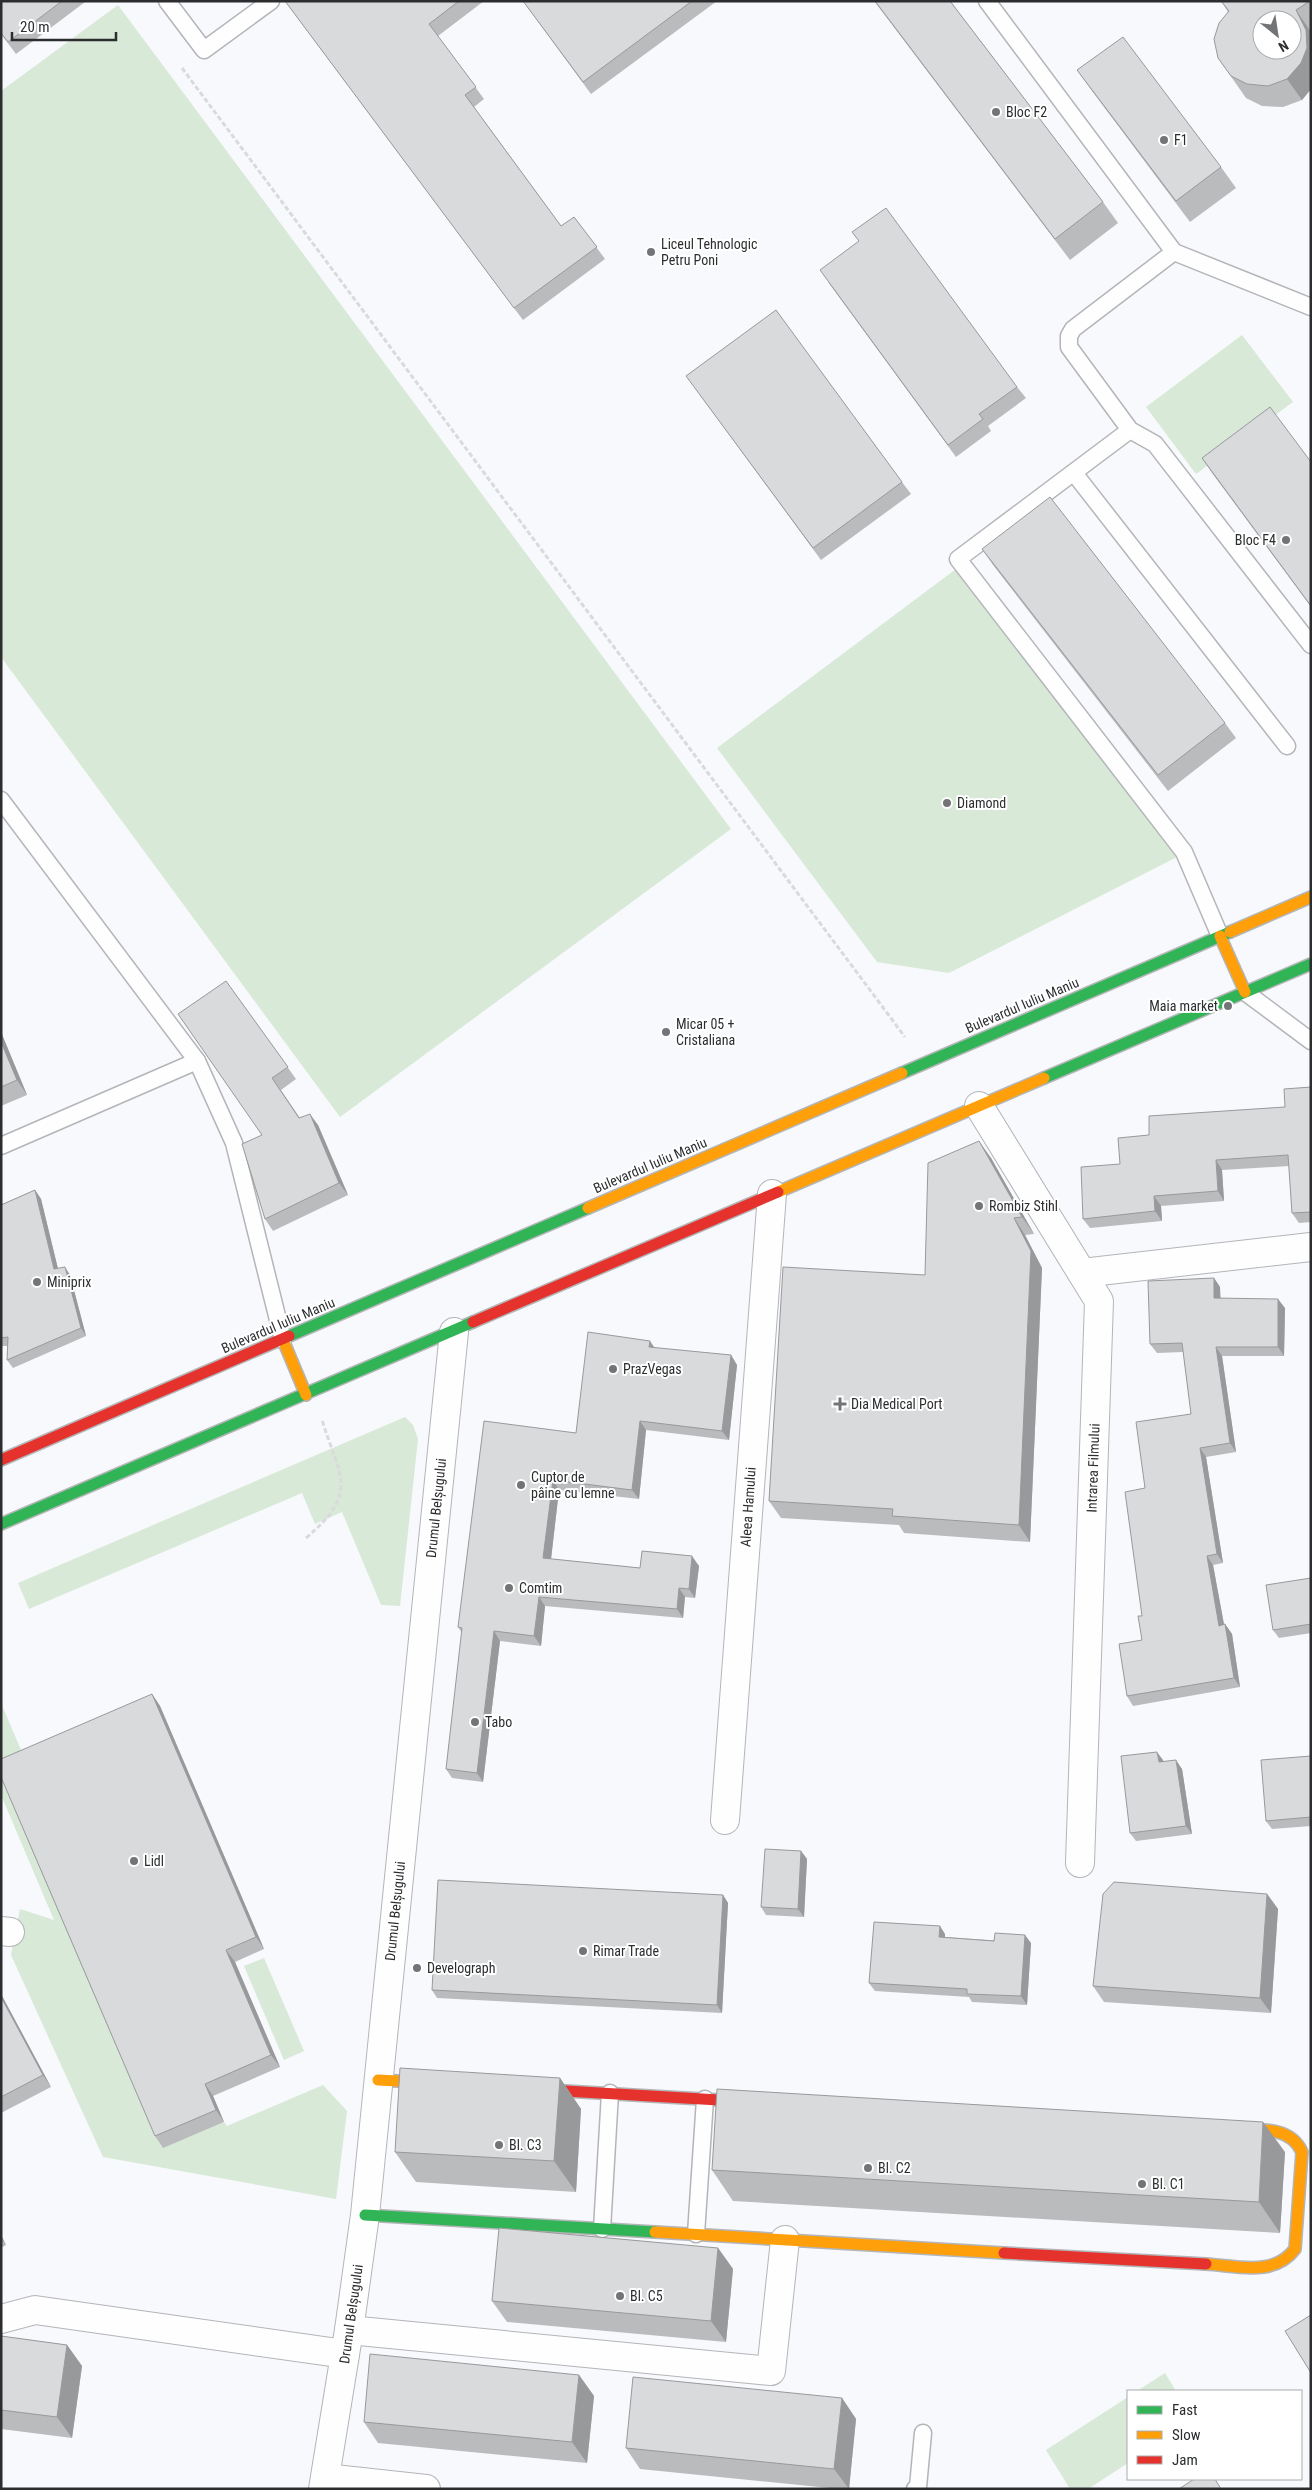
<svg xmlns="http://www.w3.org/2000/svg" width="1312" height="2490" font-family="'Roboto Condensed',sans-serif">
<rect width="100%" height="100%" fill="#f7f9fc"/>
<!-- green -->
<g fill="#d8e9d7">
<path d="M118,5l613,824 -391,288 -339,-460v-566z"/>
<path d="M1242,335l51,67 -97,72 -50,-67z"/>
<path d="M960,566l217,291 -228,116 -72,-11 -160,-214z"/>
<path d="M405,1417l8,8 5,14 -18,167 -19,-1 -39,-93 -27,12 -13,-31 -273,116 -11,-26z"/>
<path d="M1,1703l26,61 136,383 61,-25 3,4 96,-41 24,26 -11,88 -233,-42 -92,-202 9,-46 34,11 -53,-125z"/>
<path d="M264,1958l40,93 -20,9 -40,-94z"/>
<path d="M1165,2373l11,18h-39z"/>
<path d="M1128,2397v66l-40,26h-18l-24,-39z"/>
</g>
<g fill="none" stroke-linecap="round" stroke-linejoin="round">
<!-- lane casing -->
<g stroke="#b3b5b8" stroke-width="19">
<g id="lane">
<path d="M167,1l37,49 67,-49"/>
<path d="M987,1l187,251 137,55"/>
<path d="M1174,252l-101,77 -4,7v11l61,83 25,14 156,201"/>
<path d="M1130,430l-172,129 226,293 36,84"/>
<path d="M1074,473l213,273"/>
<path d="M1,800l196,261 37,82 49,197"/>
<path d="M1245,992l66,49"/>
<path d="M1,1146l196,-85"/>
<path d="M602,2229l8,-136"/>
<path d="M696,2234l9,-135"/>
<path d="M915,2489l3,-2 5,-54"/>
</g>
</g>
<!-- street casing -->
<g stroke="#b3b5b8" stroke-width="30">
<g id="street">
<path d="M979,1106l120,195 -19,562"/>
<path d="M1082,1273l229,-26"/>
<path d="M725,1820l47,-626"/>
<path d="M1,1931l9,1"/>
<path d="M1,2319l34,-9 310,44"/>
<path d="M349,2330l422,41 14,-131"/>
<path d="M325,2478l101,11"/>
<path d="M323,2489l26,-159 16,-115 89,-883"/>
</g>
</g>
<!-- fast casing -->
<g stroke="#b3b5b8" stroke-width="14">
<g id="fast">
<path d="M902,1073l328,-141"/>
<path d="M1044,1078l267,-114"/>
<path d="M289,1336l299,-128"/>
<path d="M1,1524l472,-202"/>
<path d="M365,2215l290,17"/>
</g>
</g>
<!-- slow casing -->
<g stroke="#b3b5b8" stroke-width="14">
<g id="slow">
<path d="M1230,932l81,-35"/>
<path d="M1220,936l25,56"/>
<path d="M778,1192l266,-114"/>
<path d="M588,1208l314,-135"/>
<path d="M283,1340l23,55"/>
<path d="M378,2080l58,3"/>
<path d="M655,2232l349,21"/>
<path d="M1206,2264c32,2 68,13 89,-15l7,-97c-12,-27 -44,-22 -69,-22"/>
</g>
</g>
<!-- jam casing -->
<g stroke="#b3b5b8" stroke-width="14">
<g id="jam">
<path d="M473,1322l305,-130"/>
<path d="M1,1460l288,-124"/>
<path d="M531,2089l222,13"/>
<path d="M1004,2253l202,11"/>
</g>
</g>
<!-- path -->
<g stroke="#d9dadb" stroke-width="3" stroke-dasharray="5 2.5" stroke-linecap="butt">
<path d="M182,68l723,969"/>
<path d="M306,1538c54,-46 34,-60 16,-118"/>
</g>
<!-- lane -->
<use href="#lane" stroke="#fefeff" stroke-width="16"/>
<!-- street -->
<use href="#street" stroke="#fefeff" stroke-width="28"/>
<!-- fast -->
<use href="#fast" stroke="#30b455" stroke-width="11"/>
<!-- slow -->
<use href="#slow" stroke="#ff9f0a" stroke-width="11"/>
<!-- jam -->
<use href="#jam" stroke="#e5322d" stroke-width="11"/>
</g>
<!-- wall -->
<g fill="#babbbd">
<path d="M1,1h83l1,1 -69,52 -15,-20z"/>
<path d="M285,1h199l-46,35 46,63 -10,8 87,119 13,-9 31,42 -82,61z"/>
<path d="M523,1h194l-126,93z"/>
<path d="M874,1h76l153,201 15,21 -48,37z"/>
<path d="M1221,1h90v88l-9,11 -19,7 -21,-1 -16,-8 -28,-40 10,-46z"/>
<path d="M1077,70l144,97 15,21 -46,34 -98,-131z"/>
<path d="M828,282l189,105 9,11 -38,28 3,5 -35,26z"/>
<path d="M695,388l207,94 9,12 -90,66z"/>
<path d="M1202,458l109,4v145l-99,-134z"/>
<path d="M982,549l243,174 11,15 -68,53 -175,-226z"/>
<path d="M226,981l70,98 -15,11 19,28 18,7 30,70 -75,36 -8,-12 -3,-84z"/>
<path d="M1,1032l26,63 -26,11z"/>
<path d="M1311,1087v135l-12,1 -7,-10 -3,-47 -67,4 2,31 -63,5 1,15 -72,7 -7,-9 37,-55 29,-29 136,-28z"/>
<path d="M991,1158l43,76 -9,1 17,33 -12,274 -126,-9 -5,-8 -118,-7 -12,-17 156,-226z"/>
<path d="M35,1190l6,9 17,70 12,6 16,61 -73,32 -6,-8v-14h-6v-141z"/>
<path d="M1214,1278l6,9v11l65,10 -1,48h-62l14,96 -30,5 17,106 -10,2 11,60 1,-1 7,10 8,53 -107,19 -6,-10 15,-56 3,-152 46,-74 -8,-62 -26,1 -7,-9z"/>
<path d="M654,1348l77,7 6,10 -8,75 -83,-10 -7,69 -80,-9 -8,69 89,9 59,-2 -4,32 -10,-1 -2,21 -138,-12 -4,40 -41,-5 -17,141 -31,-4 -6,-9 16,-136 -4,-6 118,-194z"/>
<path d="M1311,1578v55l-32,5 -6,-8z"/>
<path d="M152,1694l8,12 104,243 -29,13 45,105 -67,29 11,26 -61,26 -8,-12z"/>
<path d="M1311,1756v70l-39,3 -6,-8z"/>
<path d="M1163,1760v2l19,7 10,65 -56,7 -6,-8z"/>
<path d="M801,1851l6,8 -3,58 -38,-2 -5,-8z"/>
<path d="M1267,1894l11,15 -7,104 -167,-11 -11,-16z"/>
<path d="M723,1895l5,8 -6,110 -285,-15 -5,-8z"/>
<path d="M945,1934v3l86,6 -4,62 -55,-3 -3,-5 -94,-6 -6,-8z"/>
<path d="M1,1994l50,93 -50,26z"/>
<path d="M560,2078l21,31 -5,83 -160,-10 -21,-30z"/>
<path d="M1285,2152l-5,81 -547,-32 -21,-31z"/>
<path d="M1,2235l5,10 -5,3z"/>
<path d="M718,2248l15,21 -7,73 -219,-20 -15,-21z"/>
<path d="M1,2336l66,9 15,21 -10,72 -71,-9z"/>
<path d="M579,2375l15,21 -7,67 -209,-20 -14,-21z"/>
<path d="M842,2398l14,21 -7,70h-9l-200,-20 -14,-21z"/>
</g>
<!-- shaded-wall -->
<g fill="#97999a">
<path d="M1296,10l15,22v57l-9,11 -15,-21z"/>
<path d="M1,1032l26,63 -10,-15 -16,-38z"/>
<path d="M310,1114l8,11 30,70 -9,-12z"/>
<path d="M979,1141l12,17 43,76 -12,-17z"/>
<path d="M1216,1160l6,10 2,31 -6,-10z"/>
<path d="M35,1190l6,9 19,78 -6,-8z"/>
<path d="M1154,1196l7,10 1,15 -7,-10z"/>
<path d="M1014,1218l11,17 17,33 -12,274 -11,-17z"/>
<path d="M65,1267l5,8 16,61 -5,-8z"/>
<path d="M1214,1278l6,9 1,20 -7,-9z"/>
<path d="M1278,1299l7,9 -1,48 -6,-9z"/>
<path d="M650,1341l6,9 -7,-3z"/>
<path d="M1216,1347l6,9 14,96 -6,-9z"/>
<path d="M731,1355l6,10 -8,75 -7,-9z"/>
<path d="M640,1421l6,9 -7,69 -7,-9z"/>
<path d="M1200,1448l6,9 17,106 -6,-9z"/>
<path d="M553,1480l6,10 -9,78 -7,-10z"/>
<path d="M692,1556l7,10 -4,32 -6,-9z"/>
<path d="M1207,1556l6,9 13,70 -7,-9z"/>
<path d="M679,1588l6,9 -2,21 -6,-9z"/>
<path d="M539,1597l6,9 -4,40 -7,-10z"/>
<path d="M1225,1624l7,10 8,53 -6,-9z"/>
<path d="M494,1631l6,10 -17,141 -6,-9z"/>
<path d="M152,1694l8,12 104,243 -8,-12z"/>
<path d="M1157,1752l6,8 2,10 -6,-8z"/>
<path d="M1176,1760l6,9 10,65 -6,-8z"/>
<path d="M801,1851l6,8 -3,58 -6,-8z"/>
<path d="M1267,1894l11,15 -7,104 -11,-15z"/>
<path d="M723,1895l5,8 -6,110 -5,-8z"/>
<path d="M940,1926l5,8v11l-6,-8z"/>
<path d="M1025,1935l6,8 -4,62 -6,-9z"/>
<path d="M226,1950l9,12 45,105 -9,-12z"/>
<path d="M1,1994l50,93 -8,-12 -42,-78z"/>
<path d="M560,2078l21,31 -5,83 -22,-31z"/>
<path d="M205,2084l8,12 11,26 -8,-12z"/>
<path d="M1263,2122l22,30 -5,81 -21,-31z"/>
<path d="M1,2235l5,10 -5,-7z"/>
<path d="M718,2248l15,21 -7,73 -15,-21z"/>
<path d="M67,2345l15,21 -10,72 -15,-21z"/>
<path d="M579,2375l15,21 -7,67 -15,-21z"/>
<path d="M842,2398l14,21 -7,70 -15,-20z"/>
</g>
<!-- building -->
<g fill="#d8dadc" stroke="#97999a" fill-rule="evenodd">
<path d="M1,1h61l-54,41 -7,-9z"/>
<path d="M285,1h174l-30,23 47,63 -11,8 96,131 13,-9 23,30 -83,61z"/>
<path d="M523,1h169l-109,81z"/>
<path d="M875,1h75l153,201 -48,37z"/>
<path d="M1221,1h89l-14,9 10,20 1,18 -6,15 -14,16 -19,7 -21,-2 -16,-8 -13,-18 -4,-19 5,-16 10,-12zM1262,20h30v30h-30z"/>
<path d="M1123,37l98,130 -45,34 -99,-131z"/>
<path d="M886,208l131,179 -38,27 4,5 -35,26 -128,-175 39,-29 -7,-9z"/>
<path d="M776,310l126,172 -89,66 -127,-172z"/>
<path d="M1270,407l41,55v144l-109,-148z"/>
<path d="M1050,497l175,226 -67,52 -176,-226z"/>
<path d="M226,981l62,86 -16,11 27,40 11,-4 29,69 -74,36 -23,-75 20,-9 -84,-121z"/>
<path d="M1,1042l16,38 -16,7z"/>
<path d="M1311,1087v125l-19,1 -4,-58 -72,5 2,31 -64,5 1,15 -72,8 -2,-52 39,-3 -2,-26 31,-3v-19l136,-9 -1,-18z"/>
<path d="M979,1141l43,76 -8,1 17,33 -12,274 -127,-9 1,-7 -124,-8 14,-234 142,8 3,-112z"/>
<path d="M35,1190l19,79 11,-2 16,61 -74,32 1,-23 -7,1v-133z"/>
<path d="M1214,1278v20l64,1v48h-62l14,96 -30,5 17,106 -10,2 12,70 6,-2 9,54 -107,18 -8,-52 23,-4 -4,-24h4l-17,-124 20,-4 -9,-66 55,-8 -9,-71 -32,1 -2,-63z"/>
<path d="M588,1332l62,9 -1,6 82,8 -9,76 -82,-10 -8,69 -79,-10 -10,78 97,10 2,-17 50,5 -3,33 -10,-1 -2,21 -138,-12 -5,39 -40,-5 -17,142 -31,-4 16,-141 -4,-1 26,-206 92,12z"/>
<path d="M1311,1578v46l-38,6 -7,-45z"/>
<path d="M152,1694l104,243 -30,13 45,105 -66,29 11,26 -61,26 -154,-359v-18z"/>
<path d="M1157,1752l2,10 17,-2 10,66 -56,7 -9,-77z"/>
<path d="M1311,1756v61l-45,4 -5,-61z"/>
<path d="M765,1849l36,2 -3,58 -37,-2z"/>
<path d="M438,1880l285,15 -6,110 -285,-15z"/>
<path d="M1114,1882l153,12 -7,104 -167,-12 10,-92z"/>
<path d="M874,1922l66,4 -1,11 55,4 1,-8 30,2 -4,61 -54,-2v-5l-98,-6z"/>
<path d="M1,1997l42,78 -42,22z"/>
<path d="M400,2068l160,10 -6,83 -159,-9z"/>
<path d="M717,2089l546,33 -4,80 -547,-32z"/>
<path d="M499,2228l219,20 -7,73 -219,-20z"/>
<path d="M1311,2315v58l-26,-42z"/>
<path d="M1,2336l66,9 -10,72 -56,-7z"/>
<path d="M370,2354l209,21 -7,67 -208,-20z"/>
<path d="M633,2377l209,21 -8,71 -208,-21z"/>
<path d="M1194,2479h21l6,10h-42z"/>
</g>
<!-- markers -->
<g fill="#727477" stroke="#fff" stroke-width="2">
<circle cx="996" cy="112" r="5"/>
<circle cx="1164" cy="140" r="5"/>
<circle cx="651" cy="252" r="5"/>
<circle cx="1286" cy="540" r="5"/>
<circle cx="947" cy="803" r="5"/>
<circle cx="1228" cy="1006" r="5"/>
<circle cx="666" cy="1032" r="5"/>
<circle cx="979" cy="1206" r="5"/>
<circle cx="37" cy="1282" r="5"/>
<circle cx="613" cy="1369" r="5"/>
<path d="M837.5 1396.5h5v5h5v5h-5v5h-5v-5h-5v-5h5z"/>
<circle cx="521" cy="1485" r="5"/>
<circle cx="509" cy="1588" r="5"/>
<circle cx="475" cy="1722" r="5"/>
<circle cx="134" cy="1861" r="5"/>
<circle cx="583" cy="1951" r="5"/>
<circle cx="417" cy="1968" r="5"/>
<circle cx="499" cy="2145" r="5"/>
<circle cx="868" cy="2168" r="5"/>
<circle cx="1142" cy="2184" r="5"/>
<circle cx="620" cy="2296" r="5"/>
</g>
<g text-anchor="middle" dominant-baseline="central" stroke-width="4" stroke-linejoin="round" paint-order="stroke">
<!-- poi labels -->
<g font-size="14" fill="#2b2d2f" stroke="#fff" text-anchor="start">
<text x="1006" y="112">Bloc F2</text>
<text x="1174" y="140">F1</text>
<text x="661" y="244">Liceul Tehnologic<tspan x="661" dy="16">Petru Poni</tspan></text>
<text x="1276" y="540" text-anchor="end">Bloc F4</text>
<text x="957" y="803">Diamond</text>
<text x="1218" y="1006" text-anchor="end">Maia market</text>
<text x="676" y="1024">Micar 05 +<tspan x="676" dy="16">Cristaliana</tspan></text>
<text x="989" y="1206">Rombiz Stihl</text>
<text x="47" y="1282">Miniprix</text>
<text x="623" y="1369">PrazVegas</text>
<text x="851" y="1404">Dia Medical Port</text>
<text x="531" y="1477">Cuptor de<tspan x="531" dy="16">pâine cu lemne</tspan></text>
<text x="519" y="1588">Comtim</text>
<text x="485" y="1722">Tabo</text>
<text x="144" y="1861">Lidl</text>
<text x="593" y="1951">Rimar Trade</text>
<text x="427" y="1968">Develograph</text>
<text x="509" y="2145">Bl. C3</text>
<text x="878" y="2168">Bl. C2</text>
<text x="1152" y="2184">Bl. C1</text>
<text x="630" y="2296">Bl. C5</text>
</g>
<!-- street labels -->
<g font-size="14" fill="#2b2d2f" stroke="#fff">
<text transform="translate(1022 1005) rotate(-23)">Bulevardul Iuliu Maniu</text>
<text transform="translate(650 1165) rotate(-23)">Bulevardul Iuliu Maniu</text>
<text transform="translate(278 1325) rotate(-23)">Bulevardul Iuliu Maniu</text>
<text transform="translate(1093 1468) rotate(-88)">Intrarea Filmului</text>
<text transform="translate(748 1507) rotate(-86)">Aleea Hamului</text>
<text transform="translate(436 1508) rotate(-84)">Drumul Belșugului</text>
<text transform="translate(395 1911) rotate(-84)">Drumul Belșugului</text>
<text transform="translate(351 2314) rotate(-82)">Drumul Belșugului</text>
</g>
</g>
<!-- border -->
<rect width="1312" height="2490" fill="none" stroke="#2b2d2f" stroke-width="5"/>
<!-- legend -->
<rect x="1127" y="2390" width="175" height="90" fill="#ffffff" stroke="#aaabac"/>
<rect x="1137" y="2406" width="25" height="8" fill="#30b455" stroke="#aaabac"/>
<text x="1172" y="2415" font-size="15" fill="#2b2d2f">Fast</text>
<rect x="1137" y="2431" width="25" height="8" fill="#ff9f0a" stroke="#aaabac"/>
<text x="1172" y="2440" font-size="15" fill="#2b2d2f">Slow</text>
<rect x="1137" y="2456" width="25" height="8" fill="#e5322d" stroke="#aaabac"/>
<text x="1172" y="2465" font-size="15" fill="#2b2d2f">Jam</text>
<!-- north arrow -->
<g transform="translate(1277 35) rotate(150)"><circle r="24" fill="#ffffff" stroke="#aaabac"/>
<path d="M0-4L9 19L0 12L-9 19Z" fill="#727477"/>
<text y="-8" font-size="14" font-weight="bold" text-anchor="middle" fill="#2b2d2f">N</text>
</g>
<!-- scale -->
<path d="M12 32v8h104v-8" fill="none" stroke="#2b2d2f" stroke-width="2.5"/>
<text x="20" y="32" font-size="15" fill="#2b2d2f" stroke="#ffffff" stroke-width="4" paint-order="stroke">20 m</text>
</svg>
